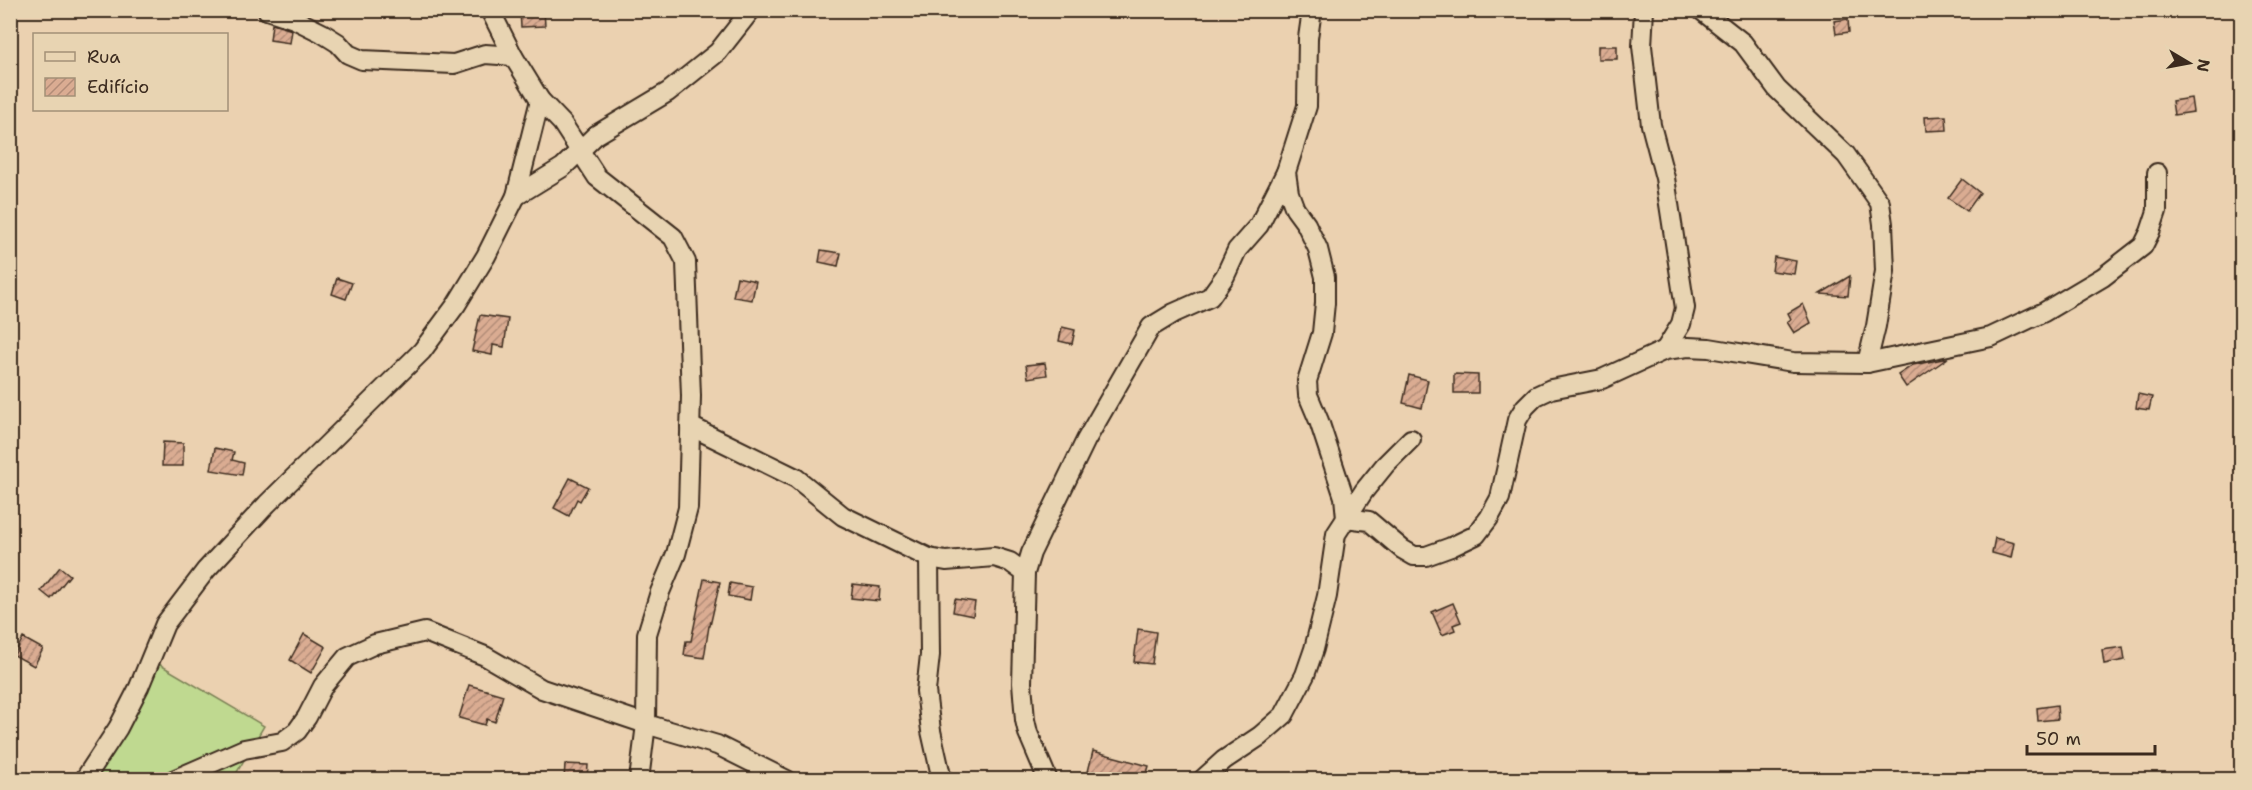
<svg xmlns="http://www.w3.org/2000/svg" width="2252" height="790" font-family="'Shantell Sans',sans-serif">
<defs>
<pattern id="building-hatch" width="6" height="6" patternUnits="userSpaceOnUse" patternTransform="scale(1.5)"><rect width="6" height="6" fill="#daac92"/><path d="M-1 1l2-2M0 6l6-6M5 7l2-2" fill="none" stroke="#b28c77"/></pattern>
</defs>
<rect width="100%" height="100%" fill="#ebd1b0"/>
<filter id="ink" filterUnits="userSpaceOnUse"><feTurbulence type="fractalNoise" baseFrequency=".0167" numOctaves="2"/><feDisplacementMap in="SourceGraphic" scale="12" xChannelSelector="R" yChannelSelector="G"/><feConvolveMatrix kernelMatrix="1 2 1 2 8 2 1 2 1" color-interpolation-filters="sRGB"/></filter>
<g filter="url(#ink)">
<!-- garden -->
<path fill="#bfd990" stroke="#7d8257" stroke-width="1.5" d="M152,660l112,66 -31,53 -150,1z"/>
<!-- building -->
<g fill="url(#building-hatch)" stroke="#3b2a1e" stroke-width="1.5">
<path d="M520,10h24l1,16 -24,1z"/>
<path d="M1848,19l1,13 -13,2 -2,-13z"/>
<path d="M272,24l20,6 -2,13 -20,-3z"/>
<rect x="1598" y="46" width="19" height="13"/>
<path d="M2191,98l2,14 -19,3 -2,-14z"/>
<path d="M1946,116l1,14 -21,1 -1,-14z"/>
<path d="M1962,179l18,14 -13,18 -19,-13z"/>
<path d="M821,250l20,3 -3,13 -19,-4z"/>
<path d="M1774,257l22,4 -2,13 -22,-3z"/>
<path d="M1850,276l-2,20 -28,-2z"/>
<path d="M737,277l19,4 -4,19 -19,-3z"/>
<path d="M337,278l15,5 -6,16 -14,-5z"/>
<path d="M1803,304l8,19 -17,10 -7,-11 4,-3 -3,-6z"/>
<path d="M480,315l28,4 -4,28 -11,-2 -1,10 -20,-4z"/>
<path d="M1062,327l13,3 -3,14 -13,-3z"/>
<path d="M1948,358l-42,29 -8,-12 15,-10z"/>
<path d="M1045,363l2,12 -19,3 -2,-13z"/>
<path d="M1454,374l24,1v18h-24z"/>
<path d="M1409,375l19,5 -6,28 -19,-5z"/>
<path d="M2138,394l14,3 -3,13 -13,-2z"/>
<path d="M163,442l20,1v23h-21z"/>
<path d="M215,448l19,4 -2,8 12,3 -2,12 -31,-5z"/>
<path d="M570,478l18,9 -8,14 -3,-2 -8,17 -15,-8z"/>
<path d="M1995,538l19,5 -3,15 -19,-5z"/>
<path d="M60,567l10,8 -19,24 -10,-8z"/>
<path d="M704,579l16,3 -10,44h-1l-5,32 -20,-3 2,-14h5z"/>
<path d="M730,583l22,4 -2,13 -22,-4z"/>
<path d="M853,584l27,3 -1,14 -28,-3z"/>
<path d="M955,599l20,3 -2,14 -20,-4z"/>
<path d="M1453,603l8,19 -8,3 2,5 -13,5 -10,-23z"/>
<path d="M1138,629l18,3 -4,32 -18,-2z"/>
<path d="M304,634l22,13 -15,26 -21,-13z"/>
<path d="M23,638l20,11 -9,17 -20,-11z"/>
<path d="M2123,647l2,13 -21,4 -2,-14z"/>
<path d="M469,685l34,10 -8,27 -8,-3 -2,6 -26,-7z"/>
<path d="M2057,705l1,14 -20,2 -1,-13z"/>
<path d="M1093,751l56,15 -4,14h-44l-14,-4z"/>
<path d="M565,764l23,1 -1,15h-23z"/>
</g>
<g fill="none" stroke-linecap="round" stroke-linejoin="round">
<!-- street casing -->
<g stroke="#3b2a1e" stroke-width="22">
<g id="street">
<path d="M267,10l27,9 28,14 16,10 10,11 14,6 92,4 31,-10 28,2"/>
<path d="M490,10l23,46 27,44 22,23 35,54 76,60 13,25 5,134 -3,112 -12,46 -16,38 -13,42 -1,90 -7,56"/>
<path d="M1312,10l-4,28 -1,68 -21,66 3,21 6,16 11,15 12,25 7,28v26l-3,30 -15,48 1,14 11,26 25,76 2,21 23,3 33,28 12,7h12l25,-9 25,-12 13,-17 11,-20 17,-78 8,-13 11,-11 15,-7 51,-10 63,-29 23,-3 21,1 84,14 74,1 124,-26 53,-25 59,-35 40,-31 7,-14 7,-21v-38"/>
<path d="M1644,10l-2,36 9,79 14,53 20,130 -4,16 -16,26"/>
<path d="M1701,10l42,33 34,46 69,66 34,48 3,21 2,47 -9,55 -9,37"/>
<path d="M516,196l47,-29 33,-32 72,-43 50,-40 33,-42"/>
<path d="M690,426l106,52 47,38 86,42 17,3 48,-4 16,5 15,11"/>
<path d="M929,558l1,97 -4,36 5,40 11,49"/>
<path d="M84,780l34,-52 21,-41 26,-63 41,-54 61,-66 155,-153 34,-46 30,-49 30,-60 24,-96"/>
<path d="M173,780l71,-31 38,-7 15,-11 10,-14 16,-31 24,-29 28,-13 50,-12 60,24 57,33 104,35 71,21 70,35"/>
<path d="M1048,780l-20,-47 -3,-13 -3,-37 3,-110 6,-20 55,-113 65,-113 23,-14 36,-16 15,-21 12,-26 22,-25 27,-53"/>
<path d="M1202,780l22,-20 36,-24 24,-21 21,-40 9,-26 13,-53 9,-62 28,-43 21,-26 26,-26"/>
</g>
</g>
<!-- street -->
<use href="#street" stroke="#e8d4b2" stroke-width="18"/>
</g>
</g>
<!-- margin -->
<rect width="2252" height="790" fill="none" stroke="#e8d4b2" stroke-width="36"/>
<rect x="18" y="18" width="2216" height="754" fill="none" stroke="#3b2a1e" stroke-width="2" filter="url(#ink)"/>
<!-- legend -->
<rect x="33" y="33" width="195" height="78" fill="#e8d4b2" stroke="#a39077" stroke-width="1.5"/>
<rect x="45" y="52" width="30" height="9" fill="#e8d4b2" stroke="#a39077" stroke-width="1.5"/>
<text x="87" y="63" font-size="18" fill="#3b2a1e">Rua</text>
<rect x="45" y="78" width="30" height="18" fill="url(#building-hatch)" stroke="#a39077" stroke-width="1.5"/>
<text x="87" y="93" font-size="18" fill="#3b2a1e">Edifício</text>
<!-- north arrow -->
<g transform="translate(2189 63) rotate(100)" stroke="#e8d4b2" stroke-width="4.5" paint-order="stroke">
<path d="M0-4.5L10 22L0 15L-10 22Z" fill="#3b2a1e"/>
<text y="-9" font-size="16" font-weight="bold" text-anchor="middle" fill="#3b2a1e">N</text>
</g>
<!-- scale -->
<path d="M2027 745v9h128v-9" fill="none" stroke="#3b2a1e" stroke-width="3"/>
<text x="2036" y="745" font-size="18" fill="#3b2a1e" stroke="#e8d4b2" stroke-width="4.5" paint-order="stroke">50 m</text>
</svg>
